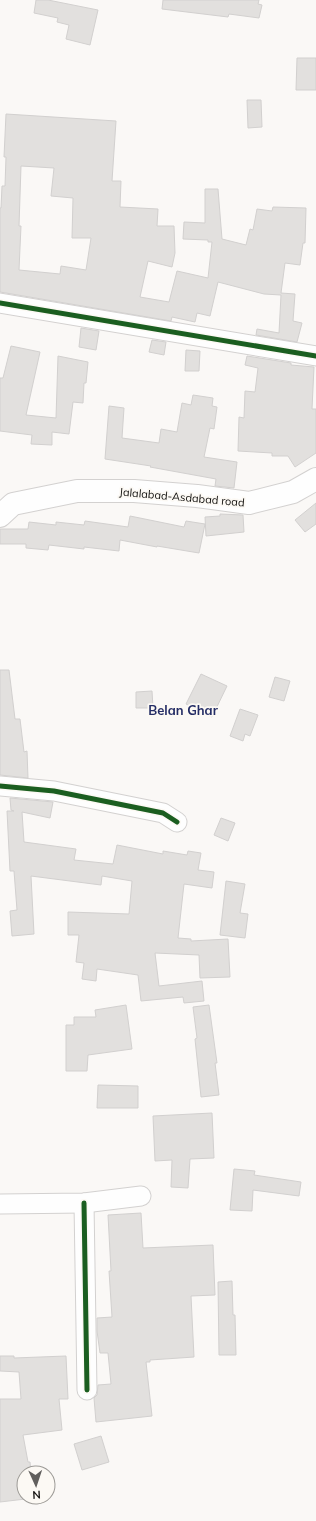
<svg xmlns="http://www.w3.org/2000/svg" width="316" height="1521" font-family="Mulish,sans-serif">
<rect width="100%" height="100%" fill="#faf8f6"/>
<!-- building -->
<g fill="#e2e0de" stroke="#d2d0cf" fill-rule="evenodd">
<path d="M36,0h12l50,10 -8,35 -24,-6 3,-14 -12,-3 1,-4 -24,-5z"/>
<path d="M163,0h96l-1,4 4,1 -3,13 -30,-4 -1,3 -66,-8z"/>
<path d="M297,58h19v32h-20z"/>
<path d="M247,100h14l1,27 -14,1z"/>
<path d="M6,114l110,7 -4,60h9l-1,26 38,2 -1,17h17l1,27 -3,14 -24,-6 -8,36 29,5 8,-31 31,7 4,-36h-4v-2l-25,-1 1,-17 21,1v-34h13l4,50 24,6 4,-16 3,1 4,-21 15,2 1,-4 33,1 -1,35h-2l-3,22 -15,-2 -4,30 14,1 -2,27 9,2 -5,19 -41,-7 1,-6 22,4 2,-38 -17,-1 -46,-12 -8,34 -13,-3 -2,9 -23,-5 -1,4 -171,-29v-84h1l1,-22h3l1,-29h-2zM21,166l33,2 -3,28 22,2 -1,40h19l-5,32 -25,-4 -1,8 -41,-4 2,-44h-2z"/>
<path d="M81,328l18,3 -3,19 -17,-3z"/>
<path d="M152,340l14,2 -2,13 -15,-3z"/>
<path d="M11,346l29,6 -14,63 30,3 2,-62 30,6 -2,21h-2l-1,20 -10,-1 -4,32 -17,-2v13l-21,-1 1,-9 -32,-4v-53h3z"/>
<path d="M186,350l14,1 -1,20h-14z"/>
<path d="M247,356l44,7v2l23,2 -2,42h4v44l-21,14 -7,-11h-16v-3l-34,-2 1,-34 5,1 1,-27 10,1 3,-24 -13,-3z"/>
<path d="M193,395l20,3 -1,8 5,1 -3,22 -4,-1 -6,29 33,5 -3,26 -19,-2 1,-7 -66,-12 1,-1 -46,-7 4,-53 15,2 -2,30 37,5 2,-14 16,3 5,-29 9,2z"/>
<path d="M316,503v21l-11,8 -10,-12z"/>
<path d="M220,514l23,1 1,17 -38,4 -1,-19 15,-1z"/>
<path d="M130,516l54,11 2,-6 19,3 -6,29 -42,-7v1l-37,-7 -1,11 -35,-4v2l-35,-4 -1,5 -22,-2v-4h-26v-15h28l1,-7 27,3v-3l28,3 1,-4 43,6z"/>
<path d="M0,670h9l6,49h5l4,33 3,-1 1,27 -28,-3z"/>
<path d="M201,674l26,12 -15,31 -26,-13z"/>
<path d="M275,677l15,4 -6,20 -15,-4z"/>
<path d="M152,691l1,17h-17v-16z"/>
<path d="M240,709l18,6 -8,21 -5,-2 -2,7 -13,-5z"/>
<path d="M10,798l43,4 -3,16 -28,-6 2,30 52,7 -2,11 39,4 4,-19 46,9v-3l24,4 1,-4 13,2 -3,17 16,2 -2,16 -28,-4 -6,54 13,1v2l37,-2 2,38 -30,1 -1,-23 -44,-2 4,33 43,-5 2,20 -20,2 -1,-6 -42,4 -3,-26 -41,-6 -1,12 -14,-2 2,-16 -8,-1 3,-27h-11v-23l61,2 3,-33 -30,-5 -1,9 -70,-9 3,58 -22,2 -2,-25 7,-1 -3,-39h-4l-3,-60h7l-3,-1z"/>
<path d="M221,818l14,5 -7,18 -14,-6z"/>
<path d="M226,881l19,3 -5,29 8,1 -3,24 -25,-3z"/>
<path d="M126,1005l6,44 -44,6 -1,16h-21v-46h8v-8h22l-1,-7z"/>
<path d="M209,1005l8,58h-2l4,32 -18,2 -6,-58 2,-1 -4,-31z"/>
<path d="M98,1085l40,1v22h-41z"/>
<path d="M212,1113l2,45 -24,1 -2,29 -17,-1 1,-27 -17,1 -2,-45z"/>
<path d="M234,1169l21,2 -1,4 47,7 -2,14 -46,-6 -1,21 -22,-1z"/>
<path d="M141,1213l2,35 70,-3 2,50 -24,1 3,61 -44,3v2h-4l6,54 -56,6 -2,-24 3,-3 1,-10 13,-1 -3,-31h-8l-3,-22v-13l15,-1 -3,-46h2l-3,-56z"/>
<path d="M232,1281l1,34h2l1,40h-17l-1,-73z"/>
<path d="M0,1356h14v2l52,-2 2,43h-9l3,31 -39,5 5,27h2l1,11h-7v24h10v1l-34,4v-103h21l-2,-27 -19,-1z"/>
<path d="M101,1436l8,26 -27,8 -8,-26z"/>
</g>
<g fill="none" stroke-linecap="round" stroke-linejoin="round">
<!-- street casing -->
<g stroke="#d3d1d0" stroke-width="21">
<g id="street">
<path d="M0,303l316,53"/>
<path d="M0,786l54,5 109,22 14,9"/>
<path d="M84,1203l3,187"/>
<path d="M0,1204l84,-1 57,-7"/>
</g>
</g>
<!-- primary casing -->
<g stroke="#d3d1d0" stroke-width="24">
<path id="primary" d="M0,516l13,-12 64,-13h57l63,5 52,7 44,-11 23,-13"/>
</g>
<!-- street -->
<use href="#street" stroke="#fefefe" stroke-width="19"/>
<!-- primary -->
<use href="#primary" stroke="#fefefe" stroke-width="22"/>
<!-- cycleway casing -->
<g stroke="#fcf9f4" stroke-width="8">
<g id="cycleway">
<path d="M0,303l316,53"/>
<path d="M0,786l54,5 109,22 14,9"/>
<path d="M84,1203l3,187"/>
</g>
</g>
<!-- cycleway -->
<use href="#cycleway" stroke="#1b5e20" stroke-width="5"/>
</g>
<g text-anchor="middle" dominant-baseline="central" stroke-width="3.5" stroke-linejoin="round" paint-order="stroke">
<!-- street labels -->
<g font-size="11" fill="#0e0d0b" stroke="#fcf9f4">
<text transform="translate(182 497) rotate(5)">Jalalabad-Asdabad road</text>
</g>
<!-- quarter labels -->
<g font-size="13" font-weight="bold" fill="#232c65" stroke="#fcf9f4">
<text x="183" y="710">Belan Ghar</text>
</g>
</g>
<!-- north arrow -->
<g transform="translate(36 1485) rotate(177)"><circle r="19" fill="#fcf9f4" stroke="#9d9b97"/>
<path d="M0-3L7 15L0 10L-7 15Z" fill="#615f5d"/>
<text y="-6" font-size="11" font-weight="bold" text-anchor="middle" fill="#0e0d0b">N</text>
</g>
</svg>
